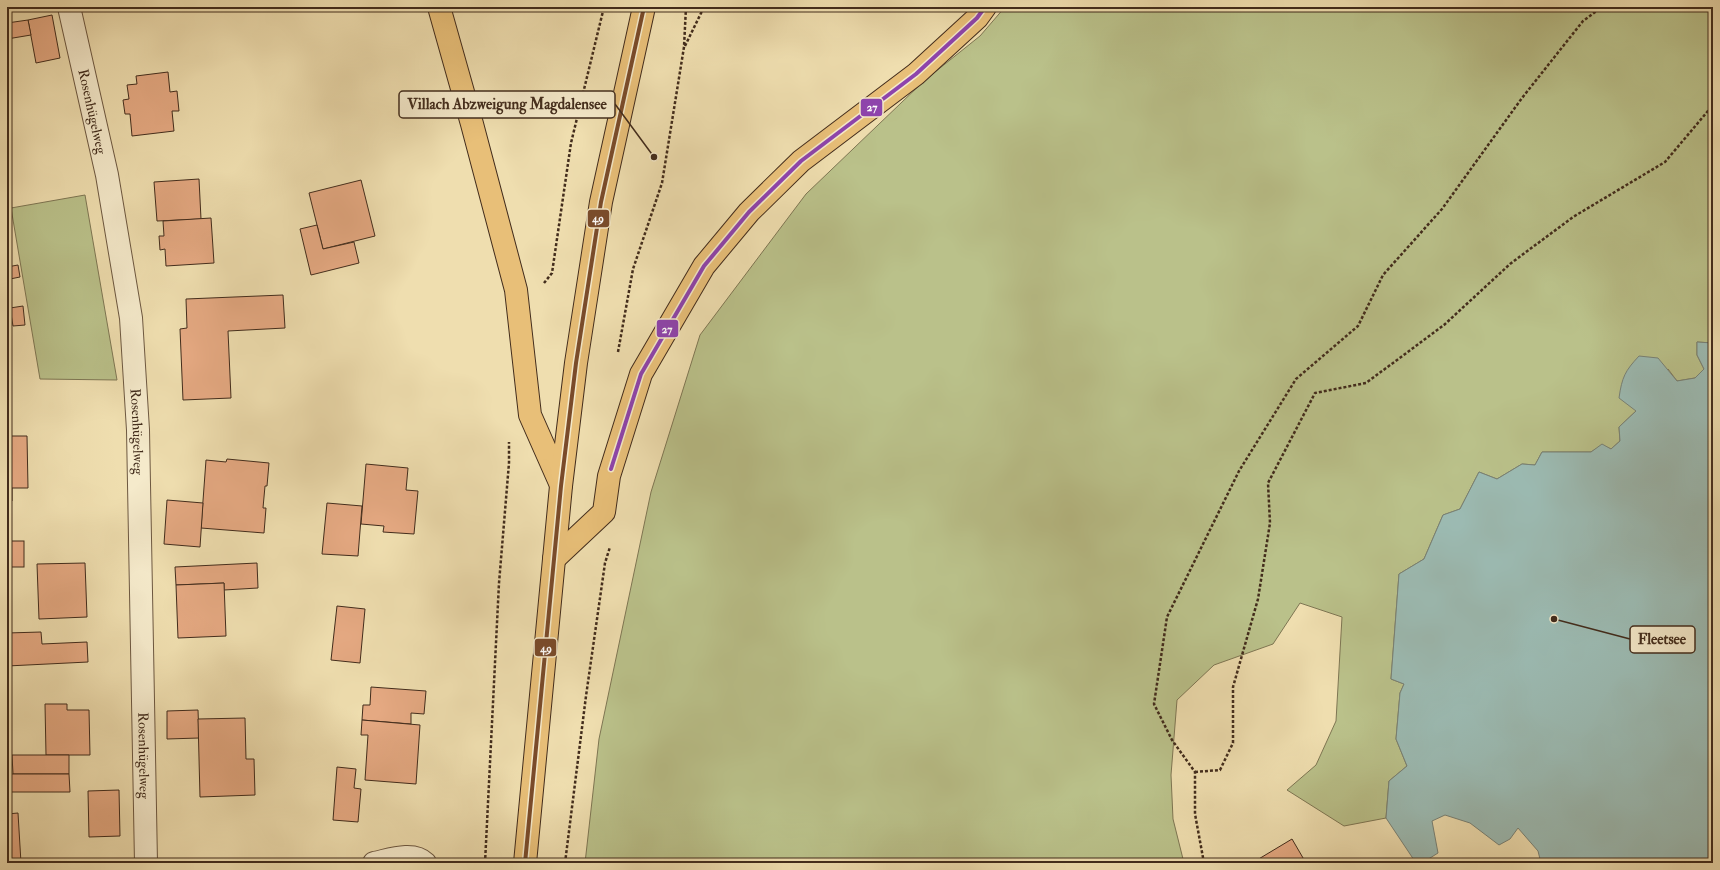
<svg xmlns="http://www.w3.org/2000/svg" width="1720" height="870" font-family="'IM FELL Double Pica',serif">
<rect width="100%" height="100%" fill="#efdeaf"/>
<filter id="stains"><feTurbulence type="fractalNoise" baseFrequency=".005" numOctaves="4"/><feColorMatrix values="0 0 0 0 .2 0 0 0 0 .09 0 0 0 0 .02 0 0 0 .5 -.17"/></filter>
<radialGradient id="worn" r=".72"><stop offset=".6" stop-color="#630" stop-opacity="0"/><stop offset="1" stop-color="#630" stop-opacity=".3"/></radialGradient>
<!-- green -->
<g fill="#bac18a" stroke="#7e7653">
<path d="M1005,7h708v336l-16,-1v13l7,14 -9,9 -18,3 -9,-12 -32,42 -17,16 1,14 -9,8 -9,-4 -11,7h-49l-7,13 -13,-1 -25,15 -18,-7 -19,37 -17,6 -19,44 -25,15 -8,105 13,5 -4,9 -4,46 11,27 -18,15 -3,37 -42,8 -57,-36 29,-25 20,-44 6,-104 -42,-14 -27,41 -59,21 -37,35 -6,75 2,44 11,44h-599l14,-124 52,-247 49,-157 106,-141 119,-114 55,-44z"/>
<path d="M85,195l32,185 -77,-1 -29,-171z"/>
</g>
<!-- water -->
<path fill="#9cbbb3" stroke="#788277" d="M1697,342l16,1v520h-172l-3,-12 -20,-23 -8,11 -11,6 -29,-22 -25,-8 -13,6 6,32 -16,10h-6l-30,-45 3,-37 18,-15 -11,-27 4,-46 4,-9 -13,-5 8,-105 25,-15 19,-44 17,-6 19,-37 18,7 25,-15 13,1 7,-13h49l11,-8 9,5 9,-8 -1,-14 17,-16 -17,-13c3,-21 6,-27 20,-42l19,2 19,23 18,-3 9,-9 -7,-14z"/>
<!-- building -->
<g fill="#e5a982" stroke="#422c1c">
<path d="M52,15l8,43 -24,5 -8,-43z"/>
<path d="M28,20l3,15 -24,4v-16z"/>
<path d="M168,72l2,20 7,-1 2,20h-7l2,20 -42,5 -2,-22h-5l-2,-14 6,-1 -2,-14 10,-1 -1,-8z"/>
<path d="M199,179l2,40 -44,2 -3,-39z"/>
<path d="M361,180l14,56 -52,13 -14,-56z"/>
<path d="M211,218l3,45 -48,3 -1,-17 -5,1 -1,-14h5l-1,-15z"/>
<path d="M317,225l6,24 31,-7 5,21 -48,12 -11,-46z"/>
<path d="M18,265l2,12 -10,2 -3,-12z"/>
<path d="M283,295l2,33 -57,3 3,67 -48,2 -3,-71 7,-1 -1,-29z"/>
<path d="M23,306l2,19 -12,1 -3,-18z"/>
<path d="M7,436h20l1,52h-16v13h-5z"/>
<path d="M227,459l42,4 -2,23h-2l-2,22h3l-2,25 -63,-5 5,-68 20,2z"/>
<path d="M366,464l42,4 -2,22 12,1 -4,43 -31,-2 1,-6 -23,-2z"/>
<path d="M167,500l36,3 -3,44 -36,-3z"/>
<path d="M327,503l35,3 -4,50 -36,-2z"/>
<rect x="7" y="541" width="17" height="26"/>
<path d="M85,563l2,54 -48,2 -2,-55z"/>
<path d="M257,563l1,25 -34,2v-7l-48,2 -1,-18z"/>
<path d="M224,583l2,53 -48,2 -2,-53z"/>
<path d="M337,606l28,3 -5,54 -29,-3z"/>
<path d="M41,632l1,12 45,-2 1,20 -81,4v-33z"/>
<path d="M371,687l55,4 -2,23 -13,-1v11l-49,-4 1,-15h7z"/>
<path d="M45,704h22v6h22l1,45h-44z"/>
<path d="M198,710l1,28 -32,1v-28z"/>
<path d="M245,718l1,41h8l1,36 -55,2 -2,-78z"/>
<path d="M362,720l58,5 -4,59 -51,-4 3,-45h-7z"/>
<path d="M12,755h57v19h-56z"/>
<path d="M337,767l19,2 -2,19 7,1 -3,33 -25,-2z"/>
<path d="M7,774h62l1,18h-63z"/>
<path d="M119,790l1,46 -31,1 -1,-46z"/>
<path d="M18,813l3,50h-14v-49z"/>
<path d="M1292,839l14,24h-54z"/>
</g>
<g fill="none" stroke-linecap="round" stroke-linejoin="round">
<!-- minor casing -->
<g stroke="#6d5841" stroke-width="24">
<g id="minor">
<path id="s1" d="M69,7l38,168 24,143 7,112 8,433"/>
<path d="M374,863c15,-3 39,-12 51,0"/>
</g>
</g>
<!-- major casing -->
<g stroke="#422c1c" stroke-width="24">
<g id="major">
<path d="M439,7l33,117 44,166 14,125 31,70"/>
<path d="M554,559l50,-47 5,-36 32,-102 63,-108 45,-54 52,-51 115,-87 61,-56 8,-11"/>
<path d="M525,863l36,-377 15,-123 25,-161 43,-195"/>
</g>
</g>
<!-- path -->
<g stroke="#422c1c" stroke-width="2.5" stroke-dasharray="3 2" stroke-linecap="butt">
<path d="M685,46l19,-39"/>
<path d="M544,283l8,-10 19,-130 33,-136"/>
<path d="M618,352l15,-83 29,-86 22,-136 2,-40"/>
<path d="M1195,772l25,-2 13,-27v-56l25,-88 12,-76 -2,-40 47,-90 51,-10 78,-58 66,-61 63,-47 92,-55 48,-57"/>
<path d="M485,863l14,-280 10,-120v-21"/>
<path d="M565,863l21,-167 19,-133 5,-16"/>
<path d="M1204,863l-9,-49v-42l-23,-32 -18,-36 13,-87 72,-146 57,-92 62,-53 25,-51 59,-66 80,-111 61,-77 19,-14"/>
</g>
<!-- minor -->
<use href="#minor" stroke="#f5eacb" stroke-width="22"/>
<!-- major -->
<use href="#major" stroke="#e8bf78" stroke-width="22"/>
<!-- bus-1 casing -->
<g stroke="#f5eacb" stroke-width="7">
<path id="bus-1" d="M611,469l30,-95 63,-108 45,-54 52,-51 115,-87 61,-56 8,-11"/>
</g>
<!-- bus-2 casing -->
<g stroke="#f5eacb" stroke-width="7">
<path id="bus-2" d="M525,863l36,-377 15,-123 25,-161 43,-195"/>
</g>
<!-- bus-1 -->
<use href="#bus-1" stroke="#8e44ad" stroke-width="4"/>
<!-- bus-2 -->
<use href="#bus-2" stroke="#7a4b2a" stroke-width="4"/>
</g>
<g text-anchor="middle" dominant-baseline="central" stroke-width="3.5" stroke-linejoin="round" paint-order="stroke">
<!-- street labels -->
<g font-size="14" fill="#422c1c" stroke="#f5eacb">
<text stroke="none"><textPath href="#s1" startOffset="107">Rosenhügelweg</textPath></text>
<text stroke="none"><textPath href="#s1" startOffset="431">Rosenhügelweg</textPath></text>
<text stroke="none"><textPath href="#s1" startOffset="755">Rosenhügelweg</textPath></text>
</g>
</g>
<!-- callouts -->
<path fill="none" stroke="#422c1c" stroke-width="1.5" d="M654 157L615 104M1554 619L1630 639"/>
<g fill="#422c1c" stroke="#f5eacb" stroke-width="1.5">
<circle cx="654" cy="157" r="4"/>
<circle cx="1554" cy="619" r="4"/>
</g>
<g fill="#f5eacb" stroke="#422c1c" stroke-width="1.5">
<rect x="399" y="91" width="216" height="27" rx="4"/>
<rect x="1630" y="626" width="65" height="27" rx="4"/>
</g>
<g font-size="15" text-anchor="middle" font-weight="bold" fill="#422c1c">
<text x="507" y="109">Villach Abzweigung Magdalensee</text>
<text x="1662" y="644">Fleetsee</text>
</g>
<g stroke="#f5eacb" stroke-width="1.5">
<rect x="860" y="98" width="23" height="19" rx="4" fill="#8e44ad"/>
<rect x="587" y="209" width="23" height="19" rx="4" fill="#7a4b2a"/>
<rect x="656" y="319" width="23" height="19" rx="4" fill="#8e44ad"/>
<rect x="534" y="638" width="23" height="19" rx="4" fill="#7a4b2a"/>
</g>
<g font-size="11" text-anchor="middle" font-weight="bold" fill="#fff">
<text x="872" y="111">27</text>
<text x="598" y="222">49</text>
<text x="667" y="333">27</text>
<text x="546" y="652">49</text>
</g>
<!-- margin -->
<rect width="1720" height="870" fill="none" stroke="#efdeaf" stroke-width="24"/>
<rect x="8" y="8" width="1704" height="854" fill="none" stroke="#422c1c" stroke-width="2"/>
<rect x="12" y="12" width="1696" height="846" fill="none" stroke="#422c1c"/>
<rect width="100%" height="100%" filter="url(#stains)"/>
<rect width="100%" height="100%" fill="url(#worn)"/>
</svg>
